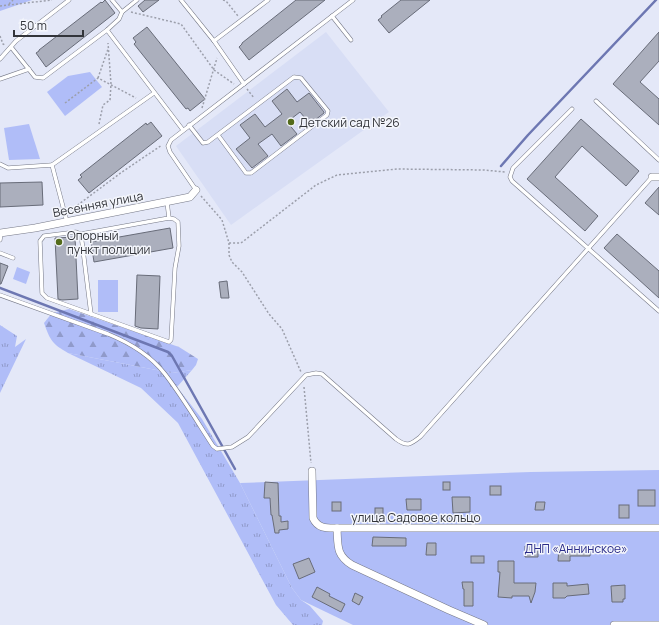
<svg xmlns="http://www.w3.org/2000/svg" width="659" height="625" font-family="Manrope,sans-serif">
<defs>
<pattern id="grass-tufts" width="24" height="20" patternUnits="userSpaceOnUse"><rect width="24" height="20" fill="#b0bdf8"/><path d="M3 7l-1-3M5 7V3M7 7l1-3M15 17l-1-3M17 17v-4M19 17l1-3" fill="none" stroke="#909aca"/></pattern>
<pattern id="forest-firs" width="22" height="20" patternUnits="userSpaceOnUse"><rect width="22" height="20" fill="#b0bdf8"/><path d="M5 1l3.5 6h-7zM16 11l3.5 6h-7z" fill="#909aca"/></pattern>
</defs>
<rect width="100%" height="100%" fill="#e4e8f8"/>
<!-- built -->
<path fill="#d8def5" d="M326,32l63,80 -158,113 -55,-79z"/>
<!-- grass -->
<g fill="url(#grass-tufts)">
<path d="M0,325l17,11 -2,11 11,-8 -26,54z"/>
<path d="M68,353l104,20 20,-3 -15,17 25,32 38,64 52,105 9,12 9,6 13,15 -1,4h-29l-17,-20 -98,-182 -37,-35z"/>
</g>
<!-- forest -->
<path fill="url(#forest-firs)" d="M69,309l110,38 19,12 -2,6 -4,5 -20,3 -104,-20c-16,-9 -18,-13 -24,-30l8,-10z"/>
<!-- green -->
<g fill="#b0bdf8">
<path d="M0,0h32l-32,11z"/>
<path d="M90,72l12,15 -37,29 -18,-24 21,-16z"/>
<path d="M29,124l11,35 -31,1 -5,-32z"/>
<path d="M17,267l13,5 -4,12 -13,-5z"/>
<rect x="98" y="280" width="20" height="32"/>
<path d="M659,470v155h-306l-52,-25 -9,-12 -52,-105 291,-11z"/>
</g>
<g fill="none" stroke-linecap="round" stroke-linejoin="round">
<!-- stream -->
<g stroke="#6d77b2" stroke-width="2.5">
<path d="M501,166l27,-31 128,-135"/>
<path d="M0,288l168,64 4,4 63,113"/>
</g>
</g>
<!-- building -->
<g fill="#abafbd" stroke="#686c79">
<path d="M105,0l10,13 -69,54 -10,-14 3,-2v-1l62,-48 1,1z"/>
<path d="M145,0h14l-16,12 -5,-6z"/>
<path d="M296,0h29l-76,60 -10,-13 3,-3v-1z"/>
<path d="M401,0h29l-41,33 -11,-13 4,-3 -1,-1z"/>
<path d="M147,27l58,72 -15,12 -2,-3 -2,1 -52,-65 2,-2 -3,-4z"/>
<path d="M659,32v29l-19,21 19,17v26l-46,-41z"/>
<path d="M287,89l10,13 12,-9 15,19v1l-14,11 -10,-12 -13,10 10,12 -16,12 -9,-12 -14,10 10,12 -16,12 -16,-19 14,-11 -10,-13 15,-11 10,13 17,-13 -10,-13z"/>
<path d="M581,119l58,52 -13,15 -44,-40 -27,31 43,39 -13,15 -58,-52z"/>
<path d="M151,122l11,14 -73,57 -11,-13 4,-3 -2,-2 66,-52 1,2z"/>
<path d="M42,182l1,23 -43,2v-24z"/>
<path d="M659,187v28l-14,-12z"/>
<path d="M170,228l3,20 -79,14 -3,-20z"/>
<path d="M617,234l42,37v27l-55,-50z"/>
<path d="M75,237l3,62 -16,1 -4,-1 -3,-61z"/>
<path d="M0,263l8,3 -7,18h-1z"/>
<path d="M137,275l23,1 -2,53 -17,-1 -6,-2z"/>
<path d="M227,281l2,17h-8l-2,-16z"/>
<path d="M265,482l13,1 1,33h2v6l7,-1v8l-9,1v3h-4l-3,-18h-1l-1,-17h-6z"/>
<rect x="443" y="482" width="7" height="8"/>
<rect x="490" y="486" width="11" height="9"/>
<rect x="638" y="490" width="17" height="16"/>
<path d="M452,497h18v15l-17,1z"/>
<path d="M406,499h15v11h-14z"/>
<rect x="332" y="502" width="9" height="9"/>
<path d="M536,502h9l-1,8h-9z"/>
<rect x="619" y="505" width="10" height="13"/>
<rect x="375" y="508" width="8" height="10"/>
<path d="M373,537l33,1v8h-34z"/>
<path d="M427,543h9v12h-10z"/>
<path d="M525,546h8v2h5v9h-13z"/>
<path d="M559,546h11v2l20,1v7h-20v5h-12z"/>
<rect x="471" y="556" width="13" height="7"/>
<path d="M309,558l6,14 -16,7 -6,-15z"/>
<path d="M498,561h16v22h22l-1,9 -4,11 -2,-7h-17v2l-14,-1 2,-25h-2z"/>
<path d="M462,582h11v24h-9v-17h-1z"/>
<path d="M553,583h14v3l21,-2 1,10 -22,2 -2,2h-12z"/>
<path d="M625,585v14h-2v3h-11l-1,-16z"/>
<path d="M317,587l13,7 -1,2 16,8 -4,8 -29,-15z"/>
<path d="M355,593l8,4 -4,8 -7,-4z"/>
</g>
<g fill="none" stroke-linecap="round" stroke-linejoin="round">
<!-- lane casing -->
<g stroke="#757886" stroke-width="4.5">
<g id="lane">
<path d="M112,0l10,12"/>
<path d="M181,0l33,41"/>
<path d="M332,16l19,24"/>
<path d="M107,30l12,-11 3,-7 15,-12"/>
<path d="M11,47l24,30 8,1 64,-48 76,100"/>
<path d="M0,59l16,-18 53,-41"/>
<path d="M0,79l29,-10"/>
<path d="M244,84l-30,-43 54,-41"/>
<path d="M596,101l63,59"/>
<path d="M572,109l-59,59 -3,9 2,4 147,130"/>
<path d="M189,125l14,18 5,-1 86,-65 7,1 27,33 -1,4 -76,58h-5l-28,-38"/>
<path d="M0,164l8,4 44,-3 15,57"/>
<path d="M52,165l102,-72"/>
<path d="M196,190l-26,-38 -2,-6 3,-6 182,-140"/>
<path d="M167,202l2,16 5,1 4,3 1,24 -4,22 -4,72 -2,2 -122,-44 -5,-5 -2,-52 4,-5 32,-4 5,2 88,-16"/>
<path d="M81,234l10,80"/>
<path d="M0,240l1,-7"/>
<path d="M0,253l13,5"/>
<path d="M0,295l108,39c22,9 43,22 57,40 17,22 33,49 48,72l4,3 15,-2 16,-10 58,-62 10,-2 6,1 74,65c11,8 14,6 24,-2l232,-260"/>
</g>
</g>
<!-- street casing -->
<g stroke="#757886" stroke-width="8">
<g id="street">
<path d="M652,177h7"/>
<path d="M0,233l35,-5 155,-31 6,-7"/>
<path d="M312,471l1,47c5,11 14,10 24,10h322"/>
<path d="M337,528c1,18 -1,27 15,37l97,45 35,15"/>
<path d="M614,625h45"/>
</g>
</g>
<!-- path -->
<g stroke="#9c9fab" stroke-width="1.5" stroke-dasharray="2 2" stroke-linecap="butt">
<path d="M223,0l3,1 12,15"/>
<path d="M9,4l4,-4"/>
<path d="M0,6l52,-6"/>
<path d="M131,12l50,12 33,46 20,14"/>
<path d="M0,36l3,8 2,1"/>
<path d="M98,78l10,-29"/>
<path d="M247,89l7,9"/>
<path d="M65,103l33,-25 38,20"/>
<path d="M202,108l15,-50"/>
<path d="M99,124l4,-19 7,-5 1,-16 -3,-41"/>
<path d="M201,196l21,24 7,23h12l75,-58 21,-10 60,-6 87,1 21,2"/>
<path d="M71,210l51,-38 40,-27"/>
<path d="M229,243v12l3,7 10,10 27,42 13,15 19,43"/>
<path d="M304,387l7,76"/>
</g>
<!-- lane -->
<use href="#lane" stroke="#fff" stroke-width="3.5"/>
<!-- street -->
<use href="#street" stroke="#fff" stroke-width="7"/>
</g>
<!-- markers -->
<g fill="#536b1b" stroke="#f4f6fc" stroke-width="1.5">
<circle cx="291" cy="122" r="4"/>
<circle cx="59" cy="242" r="4"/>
</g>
<g text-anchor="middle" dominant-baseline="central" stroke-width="3" stroke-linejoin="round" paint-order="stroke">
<!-- poi labels -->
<g font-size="12" fill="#32343a" stroke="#f4f6fc" text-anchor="start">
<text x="299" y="122">Детский сад №26</text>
<text x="67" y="235">Опорный<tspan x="67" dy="14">пункт полиции</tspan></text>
</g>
<!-- street labels -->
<g font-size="12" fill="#32343a" stroke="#f4f6fc">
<text transform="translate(98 204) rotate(-11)">Весенняя улица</text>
<text x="416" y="517">улица Садовое кольцо</text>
</g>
<!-- park labels -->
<g font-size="12" fill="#2a2c89" stroke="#f4f6fc">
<text x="576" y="548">ДНП «Аннинское»</text>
</g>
</g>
<!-- scale -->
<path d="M14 30v6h69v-6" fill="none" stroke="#32343a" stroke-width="2"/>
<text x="20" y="30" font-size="12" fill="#32343a" stroke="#f4f6fc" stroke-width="3" paint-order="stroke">50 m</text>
</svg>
